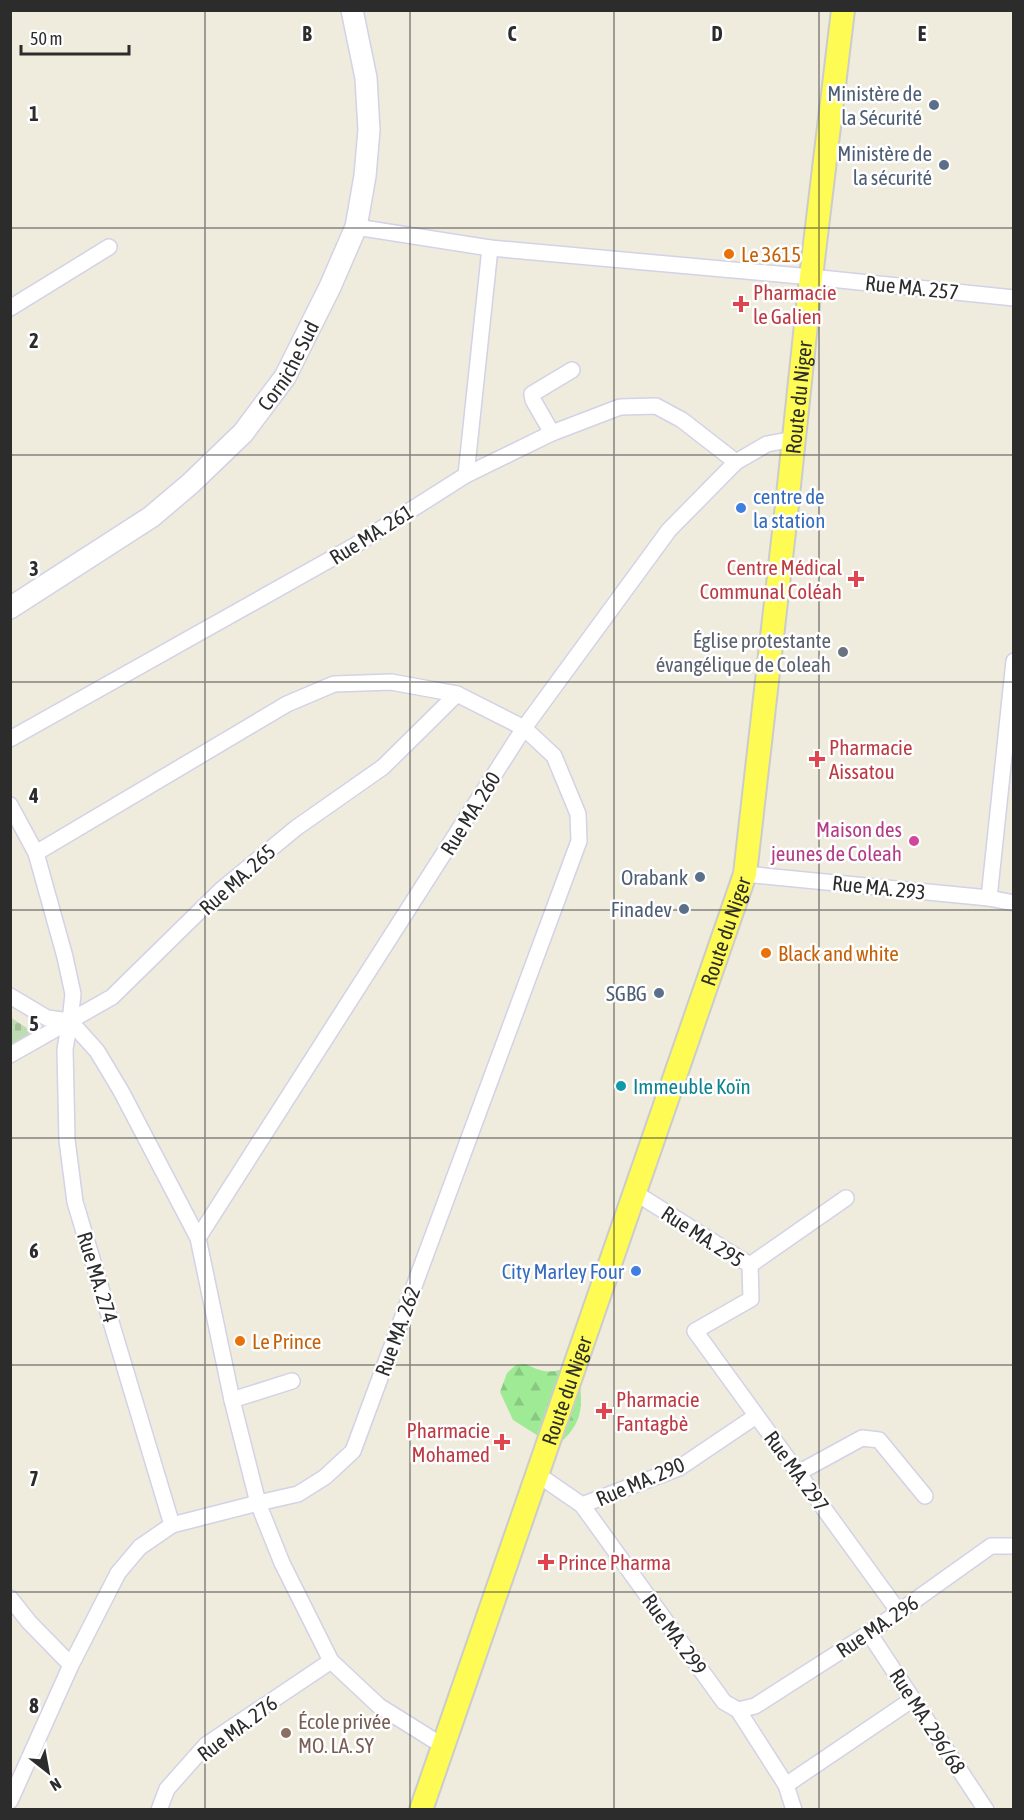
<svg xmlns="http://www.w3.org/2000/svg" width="1024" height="1820" font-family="'Asap Condensed',sans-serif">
<defs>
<pattern id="forest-firs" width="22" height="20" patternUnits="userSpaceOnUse" patternTransform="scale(1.5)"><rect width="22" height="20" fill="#9fea95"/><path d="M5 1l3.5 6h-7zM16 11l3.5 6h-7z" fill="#89c981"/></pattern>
<pattern id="cemetery-stones" width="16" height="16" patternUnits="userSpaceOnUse" patternTransform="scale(1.5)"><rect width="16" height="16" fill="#bedbb3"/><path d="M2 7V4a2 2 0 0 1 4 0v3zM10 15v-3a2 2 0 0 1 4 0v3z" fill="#a3bc9a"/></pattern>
</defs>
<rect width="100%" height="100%" fill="#efebdd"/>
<!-- forest -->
<path fill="url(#forest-firs)" d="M525,1364c16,7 22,10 38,5l17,13c3,33 0,43 -24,65l-43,-27 -13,-28 7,-19 9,-8z"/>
<!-- cemetery -->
<path fill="url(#cemetery-stones)" d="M10,1017l23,15 -22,12h-1z"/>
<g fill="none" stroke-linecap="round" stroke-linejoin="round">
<!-- street casing -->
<g stroke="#d3d2e6" stroke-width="18">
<g id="street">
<path d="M356,227l134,21 321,29 203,21"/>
<path d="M10,308l99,-61"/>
<path d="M552,433l-19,-33 -1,-6 40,-24"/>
<path d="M466,475l24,-227"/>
<path d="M10,739l344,-193 112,-71 86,-42 68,-26 36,-1 26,14 54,42"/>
<path d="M10,805l26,48 29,104 8,37 -3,27 27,30 24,40 77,147 34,162 26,103 24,60 49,98 48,45 64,40"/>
<path d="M745,874l244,24 25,5"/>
<path d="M989,898l25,-237"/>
<path d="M10,996l37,22 23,3 -5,28 2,91 8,62 97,323"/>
<path d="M10,1055l102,-58 109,-107 75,-62 87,-61 74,-73"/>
<path d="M634,1192l116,73 1,34 -56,32 204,281"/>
<path d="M198,1238l326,-510 145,-198 67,-68 31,-18 27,-5"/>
<path d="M750,1265l96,-67"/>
<path d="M232,1400l60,-19"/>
<path d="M798,1473l64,-35 17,2 46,56"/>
<path d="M537,1474l45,31 142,197 14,8 48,75 8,25"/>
<path d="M582,1505l97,-37 77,-52"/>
<path d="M10,1598l19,24 42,43"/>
<path d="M869,1633l117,177"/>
<path d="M738,1710l17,-4 114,-73 122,-87h23"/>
<path d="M786,1785l127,-86"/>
<path d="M10,1801l61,-136 47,-92 22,-26 32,-22 86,-22 40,-9 27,-17 28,-26 226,-610 -1,-27 -24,-58 -30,-28 -67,-34 -66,-12 -57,2 -47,20 -251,149"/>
<path d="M159,1810l8,-21 39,-44 125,-84"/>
</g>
</g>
<!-- secondary casing -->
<g stroke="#d3d2e6" stroke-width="24">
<g id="secondary">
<path id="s1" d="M10,608l141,-91 39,-33 53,-51 42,-56 45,-90 26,-60 9,-51 4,-46 -3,-52 -14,-68"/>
</g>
</g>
<!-- primary casing -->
<g stroke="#ccc" stroke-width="26">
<g id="primary">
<path id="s2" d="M421,1810l324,-936 41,-360 25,-237 32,-267"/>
</g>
</g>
<!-- street -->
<use href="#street" stroke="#fff" stroke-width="15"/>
<!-- secondary -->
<use href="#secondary" stroke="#fff" stroke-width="21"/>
<!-- primary -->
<use href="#primary" stroke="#fefb54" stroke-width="22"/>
</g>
<!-- grid -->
<path fill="none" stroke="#2c2c2c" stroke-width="1.5" stroke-opacity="0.55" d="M205,10v1800M410,10v1800M614,10v1800M819,10v1800M10,228h1004M10,455h1004M10,682h1004M10,910h1004M10,1138h1004M10,1365h1004M10,1592h1004"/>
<!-- markers -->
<g fill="#5c6f8a" stroke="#fff" stroke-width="2">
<circle cx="934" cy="105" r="6"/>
<circle cx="944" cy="165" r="6"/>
<circle cx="700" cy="877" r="6"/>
<circle cx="684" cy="909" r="6"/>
<circle cx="659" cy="993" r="6"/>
</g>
<g fill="#e8710a" stroke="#fff" stroke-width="2">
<circle cx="729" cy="254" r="6"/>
<circle cx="766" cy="953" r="6"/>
<circle cx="240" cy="1341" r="6"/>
</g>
<g fill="#e0444e" stroke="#fff" stroke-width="2">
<path d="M738 295h6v6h6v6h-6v6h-6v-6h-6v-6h6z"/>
<path d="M853 570h6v6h6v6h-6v6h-6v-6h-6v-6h6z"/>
<path d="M814 750h6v6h6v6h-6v6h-6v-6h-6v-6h6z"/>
<path d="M601 1402h6v6h6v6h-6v6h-6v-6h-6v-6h6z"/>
<path d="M499 1433h6v6h6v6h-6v6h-6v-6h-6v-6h6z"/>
<path d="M543 1553h6v6h6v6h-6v6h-6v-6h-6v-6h6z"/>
</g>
<g fill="#3f7fe0" stroke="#fff" stroke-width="2">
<circle cx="741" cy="508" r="6"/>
<circle cx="636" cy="1271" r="6"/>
</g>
<circle fill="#6b7280" stroke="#fff" stroke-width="2" cx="843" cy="652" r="6"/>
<circle fill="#d1479c" stroke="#fff" stroke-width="2" cx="914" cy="841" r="6"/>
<circle fill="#0f9aa8" stroke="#fff" stroke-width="2" cx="621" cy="1086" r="6"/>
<circle fill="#8d6e63" stroke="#fff" stroke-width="2" cx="286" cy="1733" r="6"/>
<g text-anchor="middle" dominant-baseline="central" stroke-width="5" stroke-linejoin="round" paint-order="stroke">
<!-- service labels -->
<g font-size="21" fill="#4e5e75" stroke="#fff" text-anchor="end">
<text x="922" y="93">Ministère de<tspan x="922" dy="24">la Sécurité</tspan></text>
<text x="932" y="153">Ministère de<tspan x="932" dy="24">la sécurité</tspan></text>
<text x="688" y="877">Orabank</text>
<text x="672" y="909">Finadev</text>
<text x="647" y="993">SGBG</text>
</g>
<!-- food labels -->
<g font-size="21" fill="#c56008" stroke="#fff" text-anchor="start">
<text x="741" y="254">Le 3615</text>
<text x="778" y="953">Black and white</text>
<text x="252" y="1341">Le Prince</text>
</g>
<!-- street labels -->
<g font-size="21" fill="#2c2c2c" stroke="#fff">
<text transform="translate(912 287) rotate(6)">Rue MA. 257</text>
<text stroke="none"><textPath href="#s1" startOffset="374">Corniche Sud</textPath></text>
<text stroke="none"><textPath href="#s2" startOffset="1470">Route du Niger</textPath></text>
<text transform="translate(371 534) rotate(-32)">Rue MA. 261</text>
<text transform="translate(470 813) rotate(-58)">Rue MA. 260</text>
<text transform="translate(237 879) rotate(-42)">Rue MA. 265</text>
<text transform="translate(879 887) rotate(6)">Rue MA. 293</text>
<text stroke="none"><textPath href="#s2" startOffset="930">Route du Niger</textPath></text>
<text transform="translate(703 1236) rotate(33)">Rue MA. 295</text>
<text transform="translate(98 1277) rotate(73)">Rue MA. 274</text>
<text transform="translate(397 1331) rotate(-70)">Rue MA. 262</text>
<text stroke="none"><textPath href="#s2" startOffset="444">Route du Niger</textPath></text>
<text transform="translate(797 1471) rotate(54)">Rue MA. 297</text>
<text transform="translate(640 1481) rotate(-23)">Rue MA. 290</text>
<text transform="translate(877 1626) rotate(-34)">Rue MA. 296</text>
<text transform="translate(675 1634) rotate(54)">Rue MA. 299</text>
<text transform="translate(928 1721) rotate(57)">Rue MA. 296/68</text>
<text transform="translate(237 1728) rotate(-37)">Rue MA. 276</text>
</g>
<!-- health labels -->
<g font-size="21" fill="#be3a42" stroke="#fff" text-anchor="start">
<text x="753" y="292">Pharmacie<tspan x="753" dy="24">le Galien</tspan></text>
<text x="842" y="567" text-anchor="end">Centre Médical<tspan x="842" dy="24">Communal Coléah</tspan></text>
<text x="829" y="747">Pharmacie<tspan x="829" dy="24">Aissatou</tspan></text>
<text x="616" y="1399">Pharmacie<tspan x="616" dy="24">Fantagbè</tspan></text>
<text x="490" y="1430" text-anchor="end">Pharmacie<tspan x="490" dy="24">Mohamed</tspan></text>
<text x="558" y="1562">Prince Pharma</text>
</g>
<!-- shop labels -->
<g font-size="21" fill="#366cbe" stroke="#fff" text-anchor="start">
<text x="753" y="496">centre de<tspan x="753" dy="24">la station</tspan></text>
<text x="624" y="1271" text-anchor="end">City Marley Four</text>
</g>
<!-- worship labels -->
<g font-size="21" fill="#5b616d" stroke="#fff" text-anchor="end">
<text x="831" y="640">Église protestante<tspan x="831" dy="24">évangélique de Coleah</tspan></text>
</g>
<!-- hotel labels -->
<g font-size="21" fill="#b23c85" stroke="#fff" text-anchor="end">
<text x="902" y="829">Maison des<tspan x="902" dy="24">jeunes de Coleah</tspan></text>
</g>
<!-- culture labels -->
<g font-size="21" fill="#0d838f" stroke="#fff" text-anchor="start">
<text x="633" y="1086">Immeuble Koïn</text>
</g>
<!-- education labels -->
<g font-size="21" fill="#785e54" stroke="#fff" text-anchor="start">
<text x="298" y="1721">École privée<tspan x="298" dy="24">MO. LA. SY</tspan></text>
</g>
</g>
<g font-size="20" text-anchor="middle" font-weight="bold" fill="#2c2c2c" stroke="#fff" stroke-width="5" stroke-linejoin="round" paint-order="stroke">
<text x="307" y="41">B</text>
<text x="512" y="41">C</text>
<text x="717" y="41">D</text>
<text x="922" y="41">E</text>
<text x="34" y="121">1</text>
<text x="34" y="348">2</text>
<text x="34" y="576">3</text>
<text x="34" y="803">4</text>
<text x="34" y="1031">5</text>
<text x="34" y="1258">6</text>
<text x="34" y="1486">7</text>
<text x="34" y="1713">8</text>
</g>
<!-- border -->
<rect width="1024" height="1820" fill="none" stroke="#2c2c2c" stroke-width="24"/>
<!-- north arrow -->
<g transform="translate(48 1772) rotate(149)" stroke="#ffffff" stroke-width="4.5" paint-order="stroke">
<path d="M0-4.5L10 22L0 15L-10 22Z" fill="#2c2c2c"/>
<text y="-9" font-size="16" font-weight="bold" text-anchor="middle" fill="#2c2c2c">N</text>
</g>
<!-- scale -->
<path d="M21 45v9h108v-9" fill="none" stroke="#2c2c2c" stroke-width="3"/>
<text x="30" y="45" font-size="18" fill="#2c2c2c" stroke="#ffffff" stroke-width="4.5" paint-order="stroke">50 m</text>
</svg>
